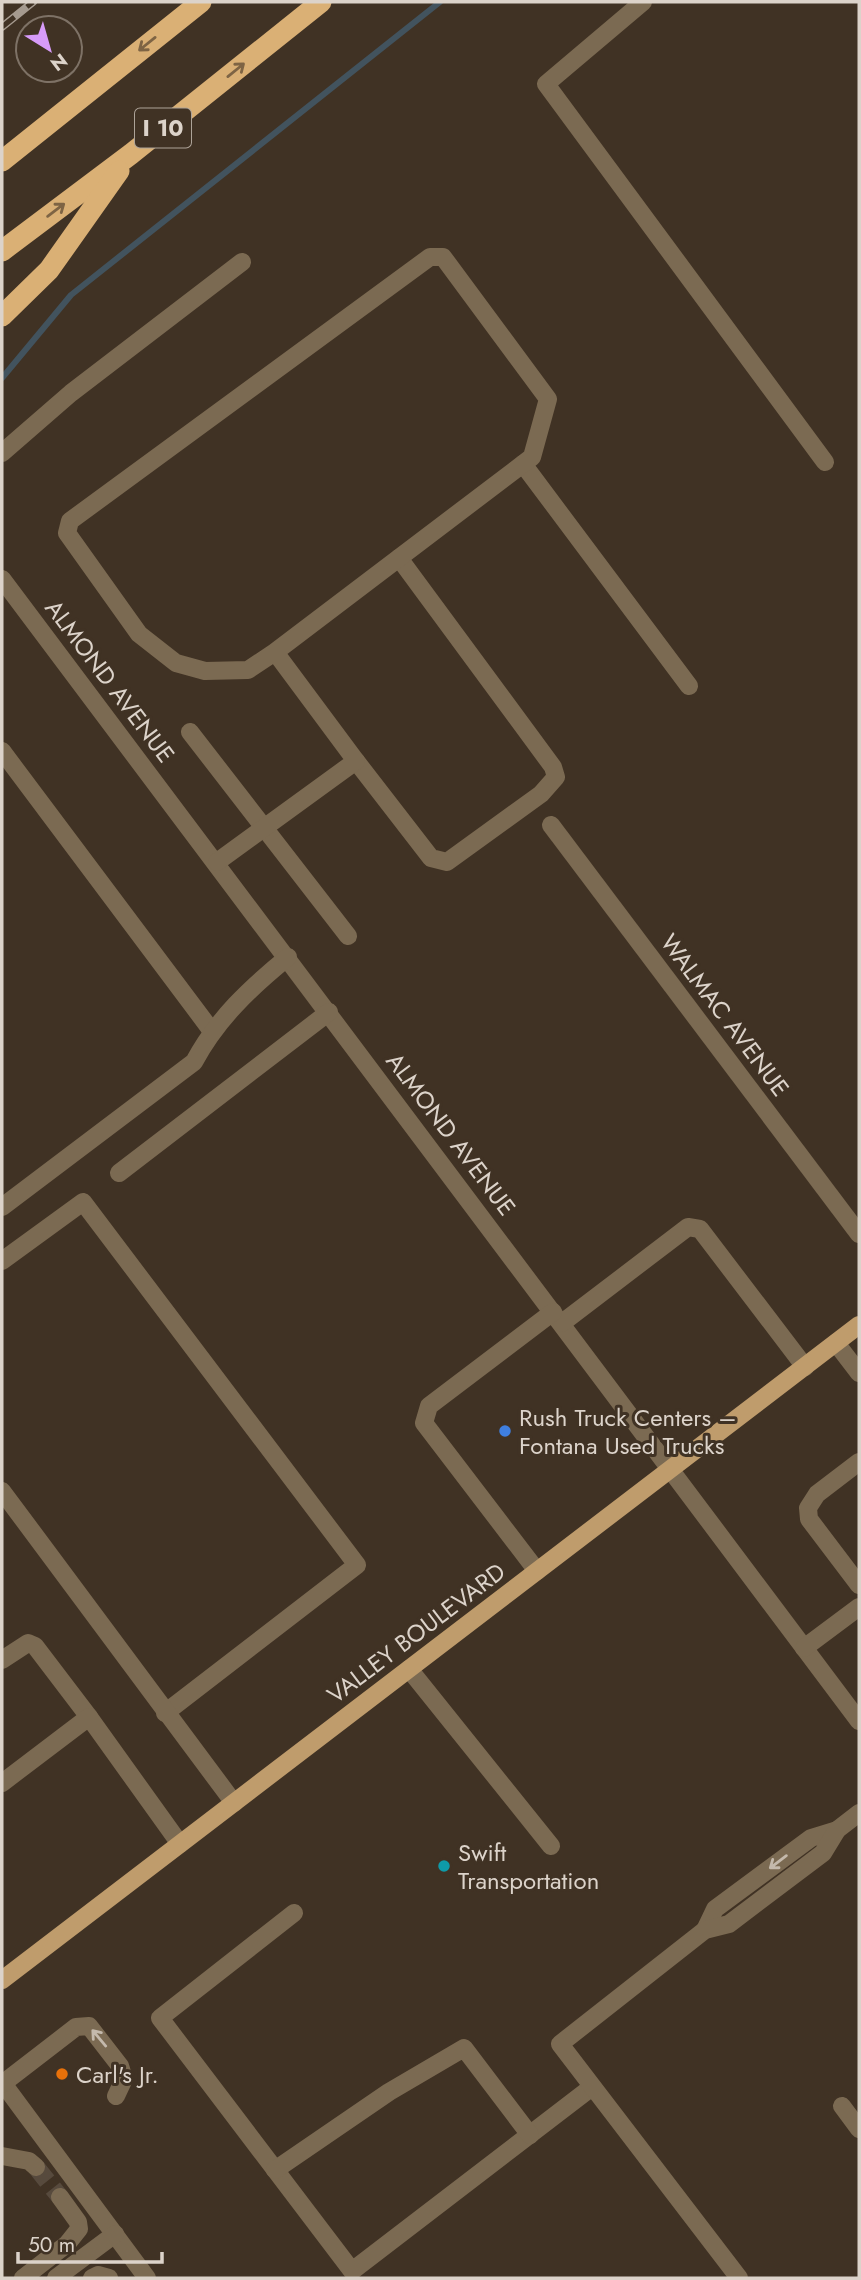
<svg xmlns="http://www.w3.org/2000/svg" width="861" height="2280" font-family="Jost,sans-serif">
<rect width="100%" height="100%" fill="#403224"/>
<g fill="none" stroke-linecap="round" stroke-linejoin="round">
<!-- stream -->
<path stroke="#42535e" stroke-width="6" d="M2,378l69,-83 369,-293"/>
<!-- minor-tunnel -->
<path stroke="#574a3d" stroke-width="18" stroke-dasharray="18 9" stroke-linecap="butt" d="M36,2167l24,30"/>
<!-- minor -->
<g stroke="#7b6a52" stroke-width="18">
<path d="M643,2l-97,82 279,378"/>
<path d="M2,453l69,-60 171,-131"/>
<path d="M523,464l166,222"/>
<path d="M2,579l857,1142"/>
<path d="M190,732l158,204"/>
<path d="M2,751l209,279"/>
<path d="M356,761l75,97 16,4 94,-68 15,-17 -3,-10 -154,-209"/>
<path d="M551,825l308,409"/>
<path d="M217,862l139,-101 -81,-109 257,-195 16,-58 -105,-142h-13l-360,264 -3,12 72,101 37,29 29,8 43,-1 27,-18"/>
<path d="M119,1173l210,-161"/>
<path d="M2,1207l192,-145c23,-43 56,-74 94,-105"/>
<path d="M2,1261l81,-59 274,363 -192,148"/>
<path d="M562,1323l126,-96 12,2 105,138"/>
<path d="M836,1343l23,30"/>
<path d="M859,1462l-42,32 -9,14 1,11 50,66"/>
<path d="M2,1491l232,312"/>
<path d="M537,1571l-113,-148 5,-17 124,-94"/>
<path d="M804,1648l55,-41"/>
<path d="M2,1660l26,-17 7,3 54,71"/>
<path d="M409,1669l142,177"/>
<path d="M2,1783l87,-66 91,127"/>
<path d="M294,1913l-134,105 192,253 240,-184"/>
<path d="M705,1930l10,-21 96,-71 26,-8"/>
<path d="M2,2082l145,196"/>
<path d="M2,2084l74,-57 13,-1 31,40 4,13 -8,17"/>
<path d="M842,2106l17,23"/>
<path d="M2,2156l27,5 7,6"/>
<path d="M275,2170l114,-78 75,-44 66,87"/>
<path d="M23,2278l44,-34 12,-15 -1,-7 -18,-25"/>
<path d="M56,2278l59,-44"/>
<path d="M92,2278l6,-3 11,3"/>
<path d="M739,2278l-179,-234 145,-114 24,-6 94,-71 14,-23 22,-17"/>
</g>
<!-- major -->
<path stroke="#bf9c6c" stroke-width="18" d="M2,1980l857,-655"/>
<!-- highway -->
<g stroke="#dab075" stroke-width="21">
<path d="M2,161l199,-159"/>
<path d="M2,251l129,-97 190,-152"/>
<path d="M2,316l47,-46 70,-99"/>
</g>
<!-- rail casing -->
<g stroke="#a59a8f" stroke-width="8">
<path id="rail" d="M2,27l31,-25"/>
</g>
<!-- rail -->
<use href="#rail" stroke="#403224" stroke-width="5" stroke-dasharray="16" stroke-linecap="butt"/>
</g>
<!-- one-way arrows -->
<defs><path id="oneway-shaft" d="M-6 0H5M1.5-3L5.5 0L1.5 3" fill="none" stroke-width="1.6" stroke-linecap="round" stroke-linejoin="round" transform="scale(1.75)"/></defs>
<g stroke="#7e6444">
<use href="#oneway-shaft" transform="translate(147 44) rotate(141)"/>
<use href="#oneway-shaft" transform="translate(236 70) rotate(-39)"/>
<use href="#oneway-shaft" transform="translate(56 210) rotate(-37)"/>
</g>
<g stroke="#c4b9ac">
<use href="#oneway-shaft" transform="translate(778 1862) rotate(143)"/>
<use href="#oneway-shaft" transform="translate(99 2038) rotate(-130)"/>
</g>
<!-- markers -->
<circle fill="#3f7fe0" stroke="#403224" stroke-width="2.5" cx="505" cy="1431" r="7"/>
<circle fill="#0f9aa8" stroke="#403224" stroke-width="2.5" cx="444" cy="1866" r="7"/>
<circle fill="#e8710a" stroke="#403224" stroke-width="2.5" cx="62" cy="2074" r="7"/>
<g text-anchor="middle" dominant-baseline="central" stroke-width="6" stroke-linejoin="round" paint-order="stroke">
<!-- shield labels -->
<rect fill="#403224" stroke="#ada398" stroke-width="2" x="135" y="108.5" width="56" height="39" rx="5"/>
<g font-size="23" font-weight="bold" fill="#dcd3ca">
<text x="163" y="128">I 10</text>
</g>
<!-- street labels -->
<g font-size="24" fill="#dcd3ca" stroke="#403224">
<text transform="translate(110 681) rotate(53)">ALMOND AVENUE</text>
<text transform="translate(725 1015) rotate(53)">WALMAC AVENUE</text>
<text transform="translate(451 1134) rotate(53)">ALMOND AVENUE</text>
<text transform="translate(416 1633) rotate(-37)">VALLEY BOULEVARD</text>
</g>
<!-- poi labels -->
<g font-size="24" fill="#dcd3ca" stroke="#403224" text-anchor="start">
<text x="519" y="1417">Rush Truck Centers –<tspan x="519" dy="28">Fontana Used Trucks</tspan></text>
<text x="458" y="1852">Swift<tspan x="458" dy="28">Transportation</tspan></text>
<text x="76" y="2074">Carl's Jr.</text>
</g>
</g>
<!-- border -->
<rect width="861" height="2280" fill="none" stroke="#dcd3ca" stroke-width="7"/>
<!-- north arrow -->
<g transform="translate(49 49) rotate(143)"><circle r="33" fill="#403224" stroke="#7e7266" stroke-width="2"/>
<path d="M0-5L12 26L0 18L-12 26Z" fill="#d79bf9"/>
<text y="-10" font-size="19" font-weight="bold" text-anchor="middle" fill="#dcd3ca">N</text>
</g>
<!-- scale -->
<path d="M18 2252v10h144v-10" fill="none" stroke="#dcd3ca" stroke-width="3.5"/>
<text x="28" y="2252" font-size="21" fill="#dcd3ca" stroke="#403224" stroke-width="5" paint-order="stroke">50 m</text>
</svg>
